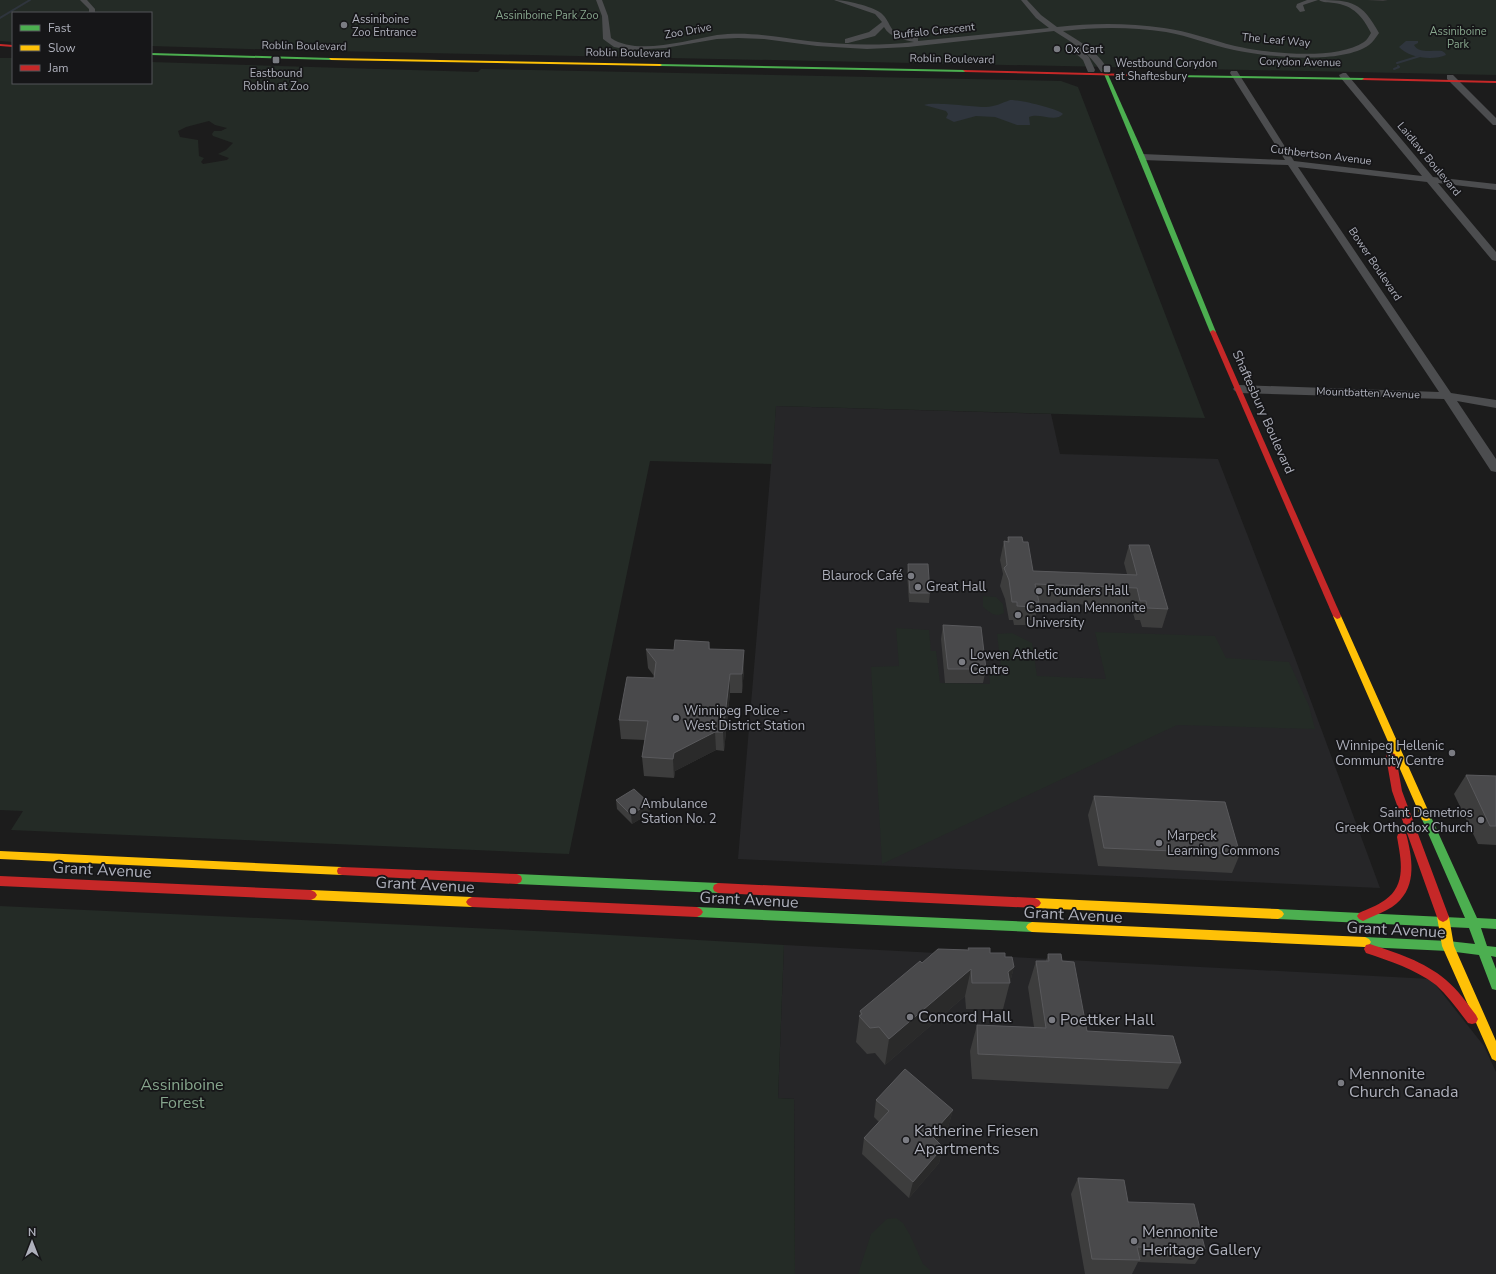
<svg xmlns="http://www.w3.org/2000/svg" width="1496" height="1274" font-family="'Nunito Sans',sans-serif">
<rect width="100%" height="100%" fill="#1c1c1c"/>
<!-- built -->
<g fill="#262628">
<path d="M776,406l275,8 9,40 158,5 77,199 85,230 -642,-29z"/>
<path d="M784,945l647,34 53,67 12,26v202h-701l-1,-175 -16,-1z"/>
</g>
<!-- green -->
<g fill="#242b26" fill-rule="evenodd">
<path d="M0,0h1496v75l-1212,-25 -133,-4v-33h-138v29l-13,-1z"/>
<path d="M0,58h13v25h138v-21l327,10 3,-3 580,12 17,6 127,331 -429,-12 -4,58 -122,-3 -81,393 -558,-24 12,-19 -23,-1zM209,121l6,4 12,3 -6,3h-7l-2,3 1,2 20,7 -7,7 -8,4 11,4 -2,2 -24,4 -2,-2 3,-4 -5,-2 -1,-16 -18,-3 -2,-6 8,-4z"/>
<path d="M983,596l13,1 7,7 1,9c-9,5 -15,-1 -21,-6z"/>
<path d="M896,628l33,2 2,21h5l4,32 50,1 -1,-10 13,1 -5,-41 15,-1 20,10 5,33 69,3 -11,-47 120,4 11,22 63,4 20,44 6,23 -138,-4 -295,139 -11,-197 28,-1z"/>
<path d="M0,906l557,26 227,13 -6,153 16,1 1,175h-795z"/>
<path d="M896,1218l7,5 7,12 13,29 7,6v4h-72l13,-40 16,-15z"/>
</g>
<!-- water -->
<g fill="#2f353d">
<path d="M1406,41h12v2l-4,2c5,9 19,5 28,6l3,2 1,2c-13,6 -37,3 -47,-8z"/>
<path d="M1010,100c7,-1 49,9 53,14 -8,9 -24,-2 -34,3l1,8h-13l-22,-8 -19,-1 -22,6 -8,-4 2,-4 -2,-3 -22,-6c8,-4 49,2 62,2 8,0 16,-4 24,-7z"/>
</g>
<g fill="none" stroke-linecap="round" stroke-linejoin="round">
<!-- stream -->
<g stroke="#2f353d" stroke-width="2">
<path d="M0,18l30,-18"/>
<path d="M1397,63l23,-7"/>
<path d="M1394,69l5,-2 -1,-1"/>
</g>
<!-- street -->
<g fill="#4c4d4f" fill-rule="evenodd">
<path d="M80,0h7l8,9v4h-6v-4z"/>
<path d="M596,0h6l6,16 3,22c26,18 76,2 106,-3 31,-4 60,2 91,6 35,4 70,5 106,1 -12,-3 -24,-4 -30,-15l-9,9 -27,7h-3v-4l24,-7 13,-10 -7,-8 -41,-14c11,0 38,6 47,13 6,5 7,10 11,16 4,7 18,8 26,9v3l131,-13 -13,-10 -15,-18h6l14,15 16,12c36,-4 71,-4 107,1 24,3 47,12 71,18 31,7 101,15 129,-4 3,-2 5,-6 7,-9 -8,-16 -18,-28 -37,-30 -6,-1 -11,0 -15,-3 33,0 43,2 60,33 -3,4 -6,9 -10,12 -28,20 -103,12 -135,5 -23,-5 -45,-14 -68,-18 -34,-5 -69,-5 -103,-1 17,11 35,20 45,39l-4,2h-3c-11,-19 -28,-29 -47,-41l-146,16 -41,2 -50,-3 -53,-7 -26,-1 -21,1 -52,9 -35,2 -16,-3 -11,-8 -1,-23z"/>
<path d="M1307,0h11l-15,5 2,6 -5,1 -4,-5 1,-3z"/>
<path d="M1073,48h6l10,9 6,13 -1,2h-6l-5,-12 -11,-10z"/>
<path d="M1231,71h6l57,90 128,15 -82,-99 -1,-2 4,-2h3l87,104 63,7v6l-58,-7 58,69v9l-4,-1 -65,-78 -129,-15 153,226 45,7v8l-39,-7 39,58v13l-5,-1 -47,-72 -205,-6 -4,-2 -2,-2 2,-2 4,-2 200,7 -151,-227 -146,-5 -4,-3 4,-3 143,6 -55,-87z"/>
<path d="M1447,75h6l43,43v7h-3l-46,-46z"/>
</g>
<!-- fast -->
<g fill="#4caf50" fill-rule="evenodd">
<path d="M151,53l180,5 2,1 -2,1 -180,-5z"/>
<path d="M658,64l307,6 2,1 -2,1 -305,-6z"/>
<path d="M1102,69l4,1 39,87 71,175 -1,1h-4l-1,-1z"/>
<path d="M1172,75l192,3 2,1 -2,1 -190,-3z"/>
<path d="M1426,813l4,1 1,3 46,101 19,1v10l-15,-1 6,18 9,1v10l-5,-1 5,13v21l-4,-1 -13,-34 -31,-4 -83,-4 -4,-2 -2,-3 2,-3 4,-2 83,4 27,3 -6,-16 -191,-9 -4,-2 -2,-3 2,-3 4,-2 187,9 -44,-101 1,-3z"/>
<path d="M517,874l201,9 4,2 1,3 -1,3 -4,2 -201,-9 -4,-2 -1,-3 1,-3z"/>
<path d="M697,907l335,15 4,2 2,3 -2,3 -4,2 -335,-15 -4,-2 -2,-3 2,-3z"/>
</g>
<!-- slow -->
<g fill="#ffc107" fill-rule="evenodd">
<path d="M329,58l331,6 2,1 -2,1 -329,-6z"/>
<path d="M1337,613l4,3 90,201 -1,3 -4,1 -4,-1 -1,-3 -88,-201z"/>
<path d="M0,851l342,16 4,1 1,3 -1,3 -4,1 -342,-16z"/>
<path d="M311,890l161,7 4,2 2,3 -2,3 -4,2 -161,-7 -4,-2 -2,-3 2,-3z"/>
<path d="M1035,898l243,11 4,2 2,3 -2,3 -4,2 -243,-11 -4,-2 -2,-3 2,-3z"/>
<path d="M1443,912l4,2 2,3 5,29 42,95v20l-4,-2 -50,-113 -5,-29 2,-3z"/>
<path d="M1032,922l333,15 4,2 2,3 -2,3 -4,2 -333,-15 -4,-2 -2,-3 2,-3z"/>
</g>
<!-- jam -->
<g fill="#c62828" fill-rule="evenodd">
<path d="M0,44l13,1v2l-13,-1z"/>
<path d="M963,70l211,5 2,1 -2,1 -209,-5z"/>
<path d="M1364,78l132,3v2l-134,-3z"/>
<path d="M1213,330l3,2 125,284 -1,2 -3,1 -4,-3 -123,-284z"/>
<path d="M1391,753l4,1 1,3 6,34 47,126 -2,3 -4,2 -4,-2 -2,-3 -45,-126 -6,-34 1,-3z"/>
<path d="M1402,833l4,1 1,3c6,25 10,53 -15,70 -8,5 -17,8 -25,12l-4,2 -4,-2 -2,-3 2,-3c8,-4 18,-7 26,-13 22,-15 16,-40 12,-63l1,-3z"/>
<path d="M342,867l175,7 4,2 1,3 -1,3 -4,2 -175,-9 -4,-1 -1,-3 1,-3z"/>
<path d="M0,876l311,14 4,2 2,3 -2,3 -4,2 -311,-14z"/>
<path d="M718,883l317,15 4,2 2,3 -2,3 -4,2 -317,-15 -4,-2 -1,-3 1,-3z"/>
<path d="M472,897l225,10 4,2 2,3 -2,3 -4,2 -225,-10 -4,-2 -2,-3 2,-3z"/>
<path d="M1370,944c26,9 54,17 76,36 12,10 21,23 30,35l2,4 -2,4 -4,1 -4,-1c-10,-13 -20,-27 -32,-38 -21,-16 -46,-24 -70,-32l-2,-4 2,-4z"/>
</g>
</g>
<!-- wall -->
<g fill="#3d3d3d">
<path d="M1367,0h21l-5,1z"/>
<path d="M1008,537l15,5 10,29 94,3 -3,-11 5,-18 39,64 -6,19 -20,-1 -2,-7h-5l-4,-14 -93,-3 -3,17h-6l-1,5h-14l-1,-5h-4l-4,-21 -5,-13 3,-12 -3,-14 4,-19h3z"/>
<path d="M908,564l22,29 -1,10 -20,-1 -2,-29z"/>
<path d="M943,625l43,44 -3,14h-38l-4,-44z"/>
<path d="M709,642l1,7 34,20 -2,24h-12l-6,58 -8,-1 -41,21 -1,7 -30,-2 -2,-19 3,-17 -24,-1 -2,-19 35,-42v-2l-6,-8 -2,-19 28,1z"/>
<path d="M1466,775l30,1v69l-18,-1 -24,-50z"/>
<path d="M1094,796l146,58 -8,19 -134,-7 -10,-51z"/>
<path d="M616,800l34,13 -18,11 -15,-15z"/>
<path d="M968,948l22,5 15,4 9,10 -11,42h-37l-1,-13 -80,69 -10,-12 -8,1 -11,-12 4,-31 62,-48 46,-13z"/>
<path d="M1048,954l14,7 25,70 94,32 -13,26 -196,-10 -2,-28 7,-26 57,2 -6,-40 8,-26h10z"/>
<path d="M876,1100l77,10 -5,17 -11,14 6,6 -4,16 -30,35 -47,-44 2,-16 15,-16 -5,-5z"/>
<path d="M1078,1178l50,24 77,47 -10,15 -57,-2 -6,12h-47l-14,-80z"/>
</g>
<!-- shaded-wall -->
<g fill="#2a2a2a">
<path d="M744,650v19l-2,24v-19z"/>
<path d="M730,674v19l-6,58 -1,-19z"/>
<path d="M715,732l1,18 -41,21 -1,7 -1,-19 1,-6z"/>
<path d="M649,803l1,10 -18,11 -1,-9z"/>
<path d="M1014,967l-7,27 3,-11 -2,-11z"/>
<path d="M971,969l-6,27 -80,69 4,-26z"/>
<path d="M953,1110l-5,17 -21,25 4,-17z"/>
<path d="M943,1147l-4,16 -30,35 4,-16z"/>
</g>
<!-- building -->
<g fill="#49494b" stroke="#59595c">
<path d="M1008,537h14l1,5h5l5,29 104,4 -8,-30h20l19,64 -21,-1 -1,-7h-6l-3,-13 -102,-4 4,18h-8l1,5 -15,-1v-4h-5l-3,-22 -5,-12 3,-3 -3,-24 5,1z"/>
<path d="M908,564h20l2,29h-20z"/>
<path d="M943,625l38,2 5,42h-38z"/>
<path d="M675,640l34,2v7l35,1 -2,24h-12l-7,58h-8l-41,21 -1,6 -31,-2 6,-36 -29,-1 8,-43 27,1 2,-16 -10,-13 28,1z"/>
<path d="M1466,775l30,1v50h-6z"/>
<path d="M634,789l15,14 -18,12 -15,-15z"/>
<path d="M1094,796l131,6 15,52 -136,-6z"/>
<path d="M968,948h22v5h15v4h7l2,10 -6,5 2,11h-38l-1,-14 -82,70 -10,-12 -9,1 -11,-12 3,-2 -2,-3 60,-50 2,2 16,-14 31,1z"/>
<path d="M1048,954h13l1,7 12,1 13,69 86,5 8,27 -203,-9 -1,-29 69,3 -10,-67h13z"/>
<path d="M905,1069l48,41 -22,25 12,12 -30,35 -49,-44 25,-27 -13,-11z"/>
<path d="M1078,1178l46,2 4,22 66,2 11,45 -68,-2 3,13 -48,-1z"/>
</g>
<!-- markers -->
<g fill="#7b7c83" stroke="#161618" stroke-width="1.5">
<circle cx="344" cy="25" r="4"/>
<circle cx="1057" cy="49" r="4"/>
<rect x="272" y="56" width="8" height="8" rx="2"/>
<rect x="1103" y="65" width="8" height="8" rx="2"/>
<circle cx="911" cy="576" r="4"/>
<circle cx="918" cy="587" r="4"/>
<circle cx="1039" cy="591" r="4"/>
<circle cx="1018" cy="615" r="4"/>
<circle cx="962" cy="662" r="4"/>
<circle cx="676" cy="718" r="4"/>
<circle cx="1452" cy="753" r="4"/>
<circle cx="633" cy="811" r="4"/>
<circle cx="1481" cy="820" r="4"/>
<circle cx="1159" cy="843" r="4"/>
<circle cx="910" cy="1017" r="4"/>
<circle cx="1052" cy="1020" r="4"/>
<circle cx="1341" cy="1083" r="4"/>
<circle cx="906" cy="1140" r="4"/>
<circle cx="1134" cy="1241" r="4"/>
</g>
<g text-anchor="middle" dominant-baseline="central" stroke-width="3.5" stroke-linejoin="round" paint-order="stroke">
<!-- far-park labels -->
<g font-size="11" fill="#86a58c" stroke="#161618">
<text x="547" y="15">Assiniboine Park Zoo</text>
<text x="1458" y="31">Assiniboine<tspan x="1458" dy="13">Park</tspan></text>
</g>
<!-- far-poi labels -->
<g font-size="11" fill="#aeb0bb" stroke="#161618" text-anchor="start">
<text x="352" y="19">Assiniboine<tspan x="352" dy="13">Zoo Entrance</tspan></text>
<text x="1065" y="49">Ox Cart</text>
<text x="1115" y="63">Westbound Corydon<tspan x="1115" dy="13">at Shaftesbury</tspan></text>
<text x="276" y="73" text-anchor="middle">Eastbound<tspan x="276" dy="13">Roblin at Zoo</tspan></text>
</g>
<!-- far-street labels -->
<g font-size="11" fill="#aeb0bb" stroke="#161618">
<text transform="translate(688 31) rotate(-10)">Zoo Drive</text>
<text transform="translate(934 31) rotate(-6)">Buffalo Crescent</text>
<text transform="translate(1276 40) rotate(5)">The Leaf Way</text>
<text transform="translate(304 46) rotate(1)">Roblin Boulevard</text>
<text transform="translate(628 53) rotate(1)">Roblin Boulevard</text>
<text transform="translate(952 59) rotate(1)">Roblin Boulevard</text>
<text transform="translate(1300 62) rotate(1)">Corydon Avenue</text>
<text transform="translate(1321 155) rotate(7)">Cuthbertson Avenue</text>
<text transform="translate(1429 159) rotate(50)">Laidlaw Boulevard</text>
<text transform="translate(1375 264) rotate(56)">Bower Boulevard</text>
<text transform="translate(1368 393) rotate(2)">Mountbatten Avenue</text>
</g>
<!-- street labels -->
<g font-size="13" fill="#aeb0bb" stroke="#161618">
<text transform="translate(1263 412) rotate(66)">Shaftesbury Boulevard</text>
</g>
<!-- poi labels -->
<g font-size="13" fill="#aeb0bb" stroke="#161618" text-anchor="start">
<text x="903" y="576" text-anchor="end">Blaurock Café</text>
<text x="926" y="587">Great Hall</text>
<text x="1047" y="591">Founders Hall</text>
<text x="1026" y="608">Canadian Mennonite<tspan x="1026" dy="15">University</tspan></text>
<text x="970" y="655">Lowen Athletic<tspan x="970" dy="15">Centre</tspan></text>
<text x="684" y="711">Winnipeg Police -<tspan x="684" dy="15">West District Station</tspan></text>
<text x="1444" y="746" text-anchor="end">Winnipeg Hellenic<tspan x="1444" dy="15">Community Centre</tspan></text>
<text x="641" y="804">Ambulance<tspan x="641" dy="15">Station No. 2</tspan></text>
<text x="1473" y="813" text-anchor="end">Saint Demetrios<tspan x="1473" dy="15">Greek Orthodox Church</tspan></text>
<text x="1167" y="836">Marpeck<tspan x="1167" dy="15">Learning Commons</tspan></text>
</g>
<!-- near-street labels -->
<g font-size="16" fill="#aeb0bb" stroke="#161618">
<text transform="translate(102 870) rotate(3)">Grant Avenue</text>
<text transform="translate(425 885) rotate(3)">Grant Avenue</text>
<text transform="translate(749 900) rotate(3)">Grant Avenue</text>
<text transform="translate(1073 915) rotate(3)">Grant Avenue</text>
<text transform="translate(1396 930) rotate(3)">Grant Avenue</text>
</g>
<!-- near-poi labels -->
<g font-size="16" fill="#aeb0bb" stroke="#161618" text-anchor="start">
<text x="918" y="1017">Concord Hall</text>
<text x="1060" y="1020">Poettker Hall</text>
<text x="1349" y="1074">Mennonite<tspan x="1349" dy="18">Church Canada</tspan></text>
<text x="914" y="1131">Katherine Friesen<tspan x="914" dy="18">Apartments</tspan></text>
<text x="1142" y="1232">Mennonite<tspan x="1142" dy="18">Heritage Gallery</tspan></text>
</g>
<!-- near-park labels -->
<g font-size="16" fill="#86a58c" stroke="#161618">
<text x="182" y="1085">Assiniboine<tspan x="182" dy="18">Forest</tspan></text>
</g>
</g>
<!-- legend -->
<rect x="12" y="12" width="140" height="72" fill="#161618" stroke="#535459"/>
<rect x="20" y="25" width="20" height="6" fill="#4caf50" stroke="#535459"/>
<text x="48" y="32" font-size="12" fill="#aeb0bb">Fast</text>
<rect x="20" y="45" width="20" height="6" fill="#ffc107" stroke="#535459"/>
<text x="48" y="52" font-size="12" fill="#aeb0bb">Slow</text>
<rect x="20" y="65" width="20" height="6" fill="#c62828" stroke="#535459"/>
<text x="48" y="72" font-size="12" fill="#aeb0bb">Jam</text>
<!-- north arrow -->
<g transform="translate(32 1242)" stroke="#161618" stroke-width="3" paint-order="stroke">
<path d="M0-3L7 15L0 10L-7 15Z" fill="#aeb0bb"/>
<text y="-6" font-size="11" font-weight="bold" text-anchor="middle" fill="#aeb0bb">N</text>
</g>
</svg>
